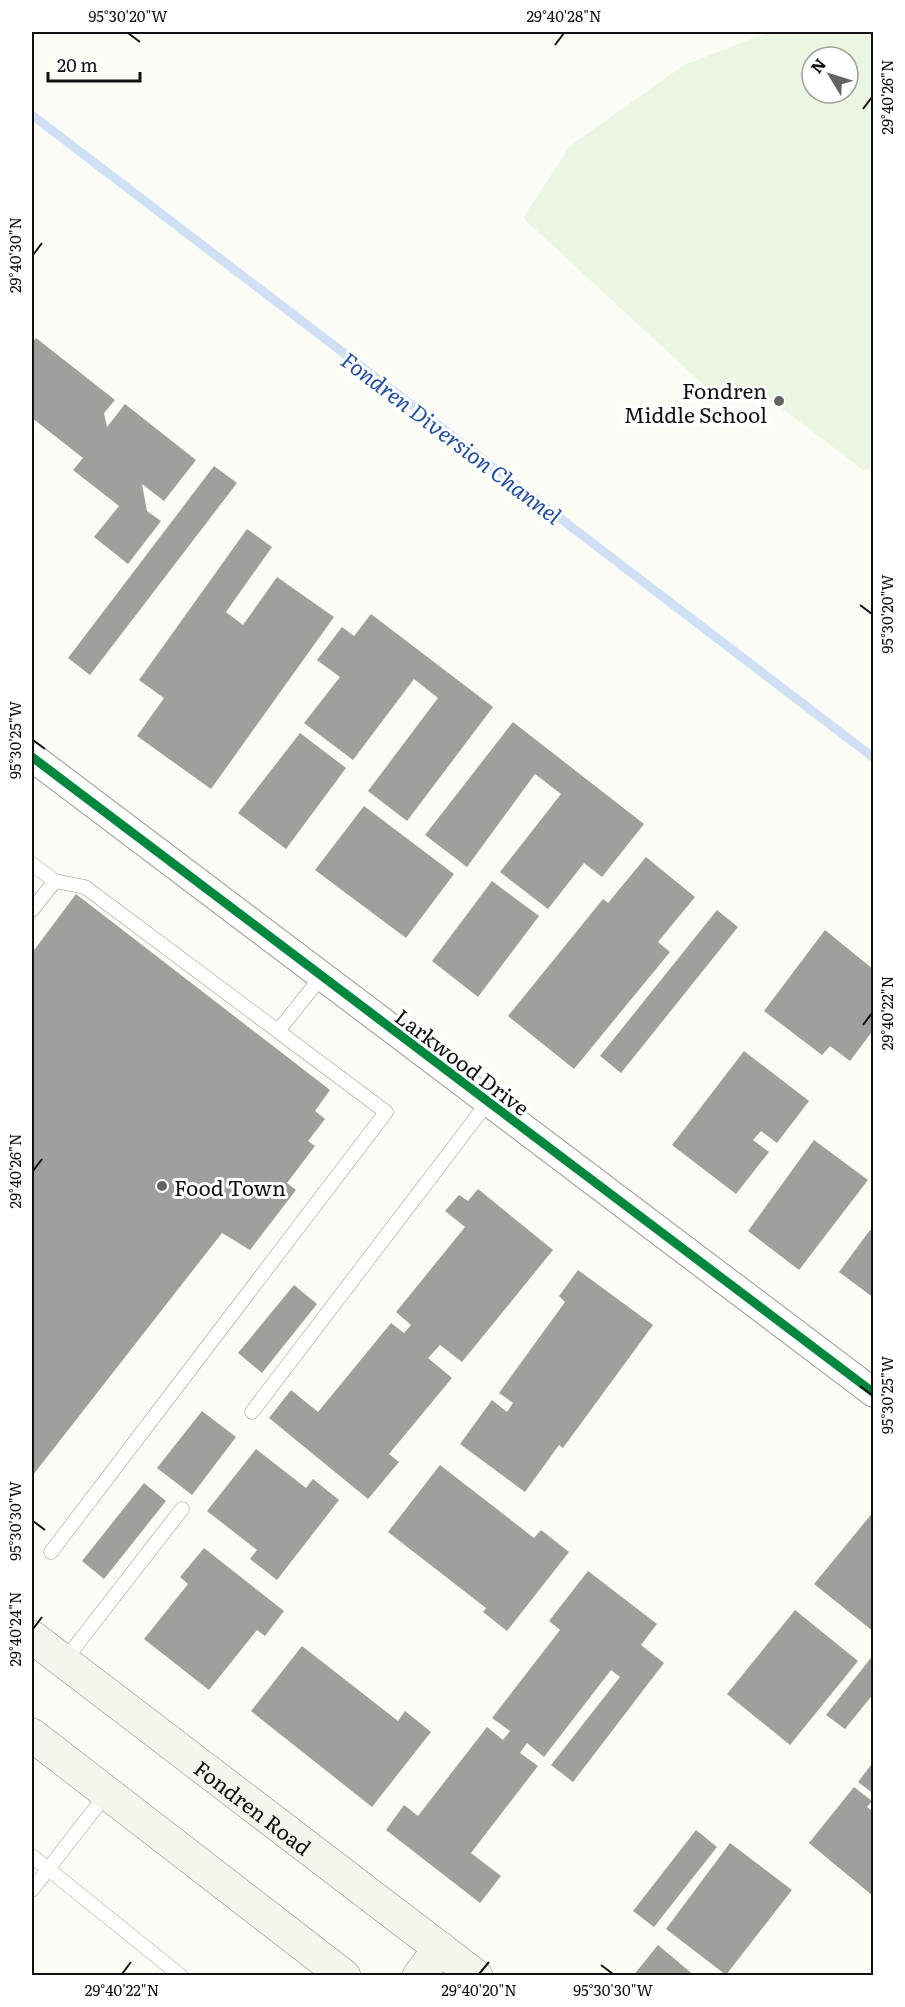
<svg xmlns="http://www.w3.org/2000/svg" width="905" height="2007" font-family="Literata,serif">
<rect width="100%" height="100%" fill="#fcfcf7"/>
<!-- pitch -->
<path fill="#ecf5e2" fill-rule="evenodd" d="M769,32h104v437l-10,1 -104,-79 -36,12 -200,-185 47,-72 114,-81zM812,57h36v36h-36z"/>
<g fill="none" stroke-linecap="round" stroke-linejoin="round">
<!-- stream -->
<path stroke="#cfe0f4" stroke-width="9" d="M32,115l842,643"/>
</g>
<!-- building -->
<g fill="#a09f9c">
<path d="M36,338l79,62 -11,13 3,14 18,-23 71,56 -32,41 -22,-17 5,27 14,10 -33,43 -34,-27 25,-31 -46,-36 10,-12 -51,-40v-75z"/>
<path d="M214,466l23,17 -147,192 -22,-17z"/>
<path d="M247,529l25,18 -46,65 17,13 34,-48 57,40 -123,172 -74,-53 27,-38 -25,-18z"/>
<path d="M371,614l122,93 -86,114 -39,-30 70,-93 -24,-19 -61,81 -49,-37 36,-46 -23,-17 25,-33 12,9z"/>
<path d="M513,722l131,102 -42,53 -18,-14 -36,46 -48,-37 61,-78 -26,-20 -68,93 -42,-32z"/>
<path d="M300,733l46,35 -60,81 -48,-36z"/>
<path d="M364,806l90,68 -48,64 -91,-68z"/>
<path d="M646,857l49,40 -37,45 12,10 -96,117 -66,-53 95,-117 5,4z"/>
<path d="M492,881l47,35 -61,81 -46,-36z"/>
<path d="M76,894l254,196 -15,21 10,8 -17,22 7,5 -28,37 9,7 -46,60 -28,-17 -189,242 -1,-522z"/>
<path d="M717,910l21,17 -117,146 -21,-17z"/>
<path d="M825,930l49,40v59l-24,32 -20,-15 -8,9 -58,-44z"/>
<path d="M744,1051l65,50 -32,42 -16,-12 -8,9 16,12 -33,42 -64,-49z"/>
<path d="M814,1140l54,40 -69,90 -51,-39z"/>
<path d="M478,1189l75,61 -91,112 -22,-17 -12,13 24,20 -63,76 10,8 -31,37 -99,-81 22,-28 27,22 73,-89 13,10 7,-8 -15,-13 69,-85 -20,-16 14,-16 9,6z"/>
<path d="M870,1230l4,2v66l-35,-26z"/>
<path d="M578,1270l75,55 -90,123 -4,-3 -34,47 -65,-48 32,-44 15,12 6,-9 -14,-10 66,-91 -6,-6z"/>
<path d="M294,1285l23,19 -55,69 -24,-20z"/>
<path d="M202,1411l34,26 -44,58 -35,-27z"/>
<path d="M256,1449l50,39 7,-9 26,21 -62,80 -27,-21 7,-9 -50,-39z"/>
<path d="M440,1465l94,73 7,-8 28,22 -62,79 -24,-19 3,-4 -98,-76z"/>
<path d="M144,1483l22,18 -62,78 -22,-18z"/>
<path d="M874,1511v121l-60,-48z"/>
<path d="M204,1548l80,63 -19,25 -8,-6 -48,60 -65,-51 44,-55 -8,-7z"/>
<path d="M588,1571l69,53 -16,21 23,18 -91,119 -22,-17 69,-88 -9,-7 -67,87 -17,-14 -7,10 18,13 -67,87 30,23 -21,27 -94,-73 18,-25 14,11 69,-89 16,13 7,-9 -18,-13 68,-88 -11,-9z"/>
<path d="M795,1610l63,51 -68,84 -63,-51z"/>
<path d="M302,1646l96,75 7,-10 26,21 -59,75 -121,-96z"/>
<path d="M874,1654v39l-29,36 -19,-14z"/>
<path d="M874,1761v33l-16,-12z"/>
<path d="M854,1787l18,14 -5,6 7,5 -1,84 -64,-53z"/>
<path d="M696,1830l21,17 -63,80 -21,-16z"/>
<path d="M730,1843l62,47 -66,85 -60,-46z"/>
<path d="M658,1945l37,31h-62z"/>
</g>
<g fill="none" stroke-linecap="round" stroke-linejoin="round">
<!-- lane casing -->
<g stroke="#969694" stroke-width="15">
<g id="lane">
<path d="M32,864l23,17 30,6 301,225 -335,440"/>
<path d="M32,910l23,-29"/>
<path d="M278,1031l44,-55"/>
<path d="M252,1412l236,-310"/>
<path d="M64,1661l118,-152"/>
<path d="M32,1856l149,120"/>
<path d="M32,1890l75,-97"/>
</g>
</g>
<!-- street casing -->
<g stroke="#969694" stroke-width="30">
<path id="street" d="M32,757l842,636"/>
</g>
<!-- secondary casing -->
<g stroke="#8d8d8b" stroke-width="34">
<g id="secondary">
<path id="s1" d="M32,1637l444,339"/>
<path d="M32,1735l312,241"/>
<path d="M419,1976l21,-28"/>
</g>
</g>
<!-- lane -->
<use href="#lane" stroke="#fffffe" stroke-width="14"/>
<!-- street -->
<use href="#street" stroke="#fffffe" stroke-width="28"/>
<!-- secondary -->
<use href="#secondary" stroke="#f4f5ec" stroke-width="33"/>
<!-- cycleway casing -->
<g stroke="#fff" stroke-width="13">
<path id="cycleway" d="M32,757l842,636"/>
</g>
<!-- cycleway -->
<use href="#cycleway" stroke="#00873e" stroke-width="9"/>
</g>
<!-- ticks -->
<path fill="none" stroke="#101010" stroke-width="2" d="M128,33l12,9M555,45l9,-12M863,109l9,-12M33,255l9,-12M860,605l12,9M33,740l12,9M863,1025l9,-12M33,1171l9,-12M860,1386l12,9M33,1521l12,9M33,1629l9,-12M601,1965l12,9M122,1974l9,-12M479,1974l10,-12"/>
<!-- markers -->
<g fill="#636361" stroke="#fff" stroke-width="2">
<circle cx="779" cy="401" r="6"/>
<circle cx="162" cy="1186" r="6"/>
</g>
<g text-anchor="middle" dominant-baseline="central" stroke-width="6" stroke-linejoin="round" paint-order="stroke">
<!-- poi labels -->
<g font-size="21" fill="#101010" stroke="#fff" text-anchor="end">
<text x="767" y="389">Fondren<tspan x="767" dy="24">Middle School</tspan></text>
<text x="174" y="1186" text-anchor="start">Food Town</text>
</g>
<!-- street labels -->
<g font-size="21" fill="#101010" stroke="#fff">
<text transform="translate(463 1061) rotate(37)">Larkwood Drive</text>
<text stroke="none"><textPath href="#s1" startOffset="279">Fondren Road</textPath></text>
</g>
<!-- water labels -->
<g font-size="22" font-style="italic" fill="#1f4d9d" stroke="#fff">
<text transform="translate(452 437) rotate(37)">Fondren Diversion Channel</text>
</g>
</g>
<!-- border -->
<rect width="905" height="2007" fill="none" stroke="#ffffff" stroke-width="66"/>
<!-- north arrow -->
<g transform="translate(830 75) rotate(308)"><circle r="28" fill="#ffffff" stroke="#9f9f9f" stroke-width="1.5"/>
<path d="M0-4.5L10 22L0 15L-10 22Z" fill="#636361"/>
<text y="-9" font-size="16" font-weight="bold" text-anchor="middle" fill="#101010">N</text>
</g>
<!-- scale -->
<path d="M48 72v9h92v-9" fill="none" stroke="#101010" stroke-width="3"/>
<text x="57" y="72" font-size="18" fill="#101010" stroke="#ffffff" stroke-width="4.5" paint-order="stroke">20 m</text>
<rect x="33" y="33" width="839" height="1941" fill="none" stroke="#101010" stroke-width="2"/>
<g font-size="15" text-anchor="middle" fill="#101010">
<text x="128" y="22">95°30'20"W</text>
<text x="564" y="22">29°40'28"N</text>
<text transform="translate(888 97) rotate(-90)" y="5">29°40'26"N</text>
<text transform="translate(16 255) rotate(-90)" y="5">29°40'30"N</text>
<text transform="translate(888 614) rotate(-90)" y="5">95°30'20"W</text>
<text transform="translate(16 740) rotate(-90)" y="5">95°30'25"W</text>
<text transform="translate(888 1013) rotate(-90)" y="5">29°40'22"N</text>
<text transform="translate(16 1171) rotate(-90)" y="5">29°40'26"N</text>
<text transform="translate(888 1395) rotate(-90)" y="5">95°30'25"W</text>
<text transform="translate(16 1521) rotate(-90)" y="5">95°30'30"W</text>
<text transform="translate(16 1629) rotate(-90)" y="5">29°40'24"N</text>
<text x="122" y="1996">29°40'22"N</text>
<text x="479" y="1996">29°40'20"N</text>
<text x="613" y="1996">95°30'30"W</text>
</g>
</svg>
